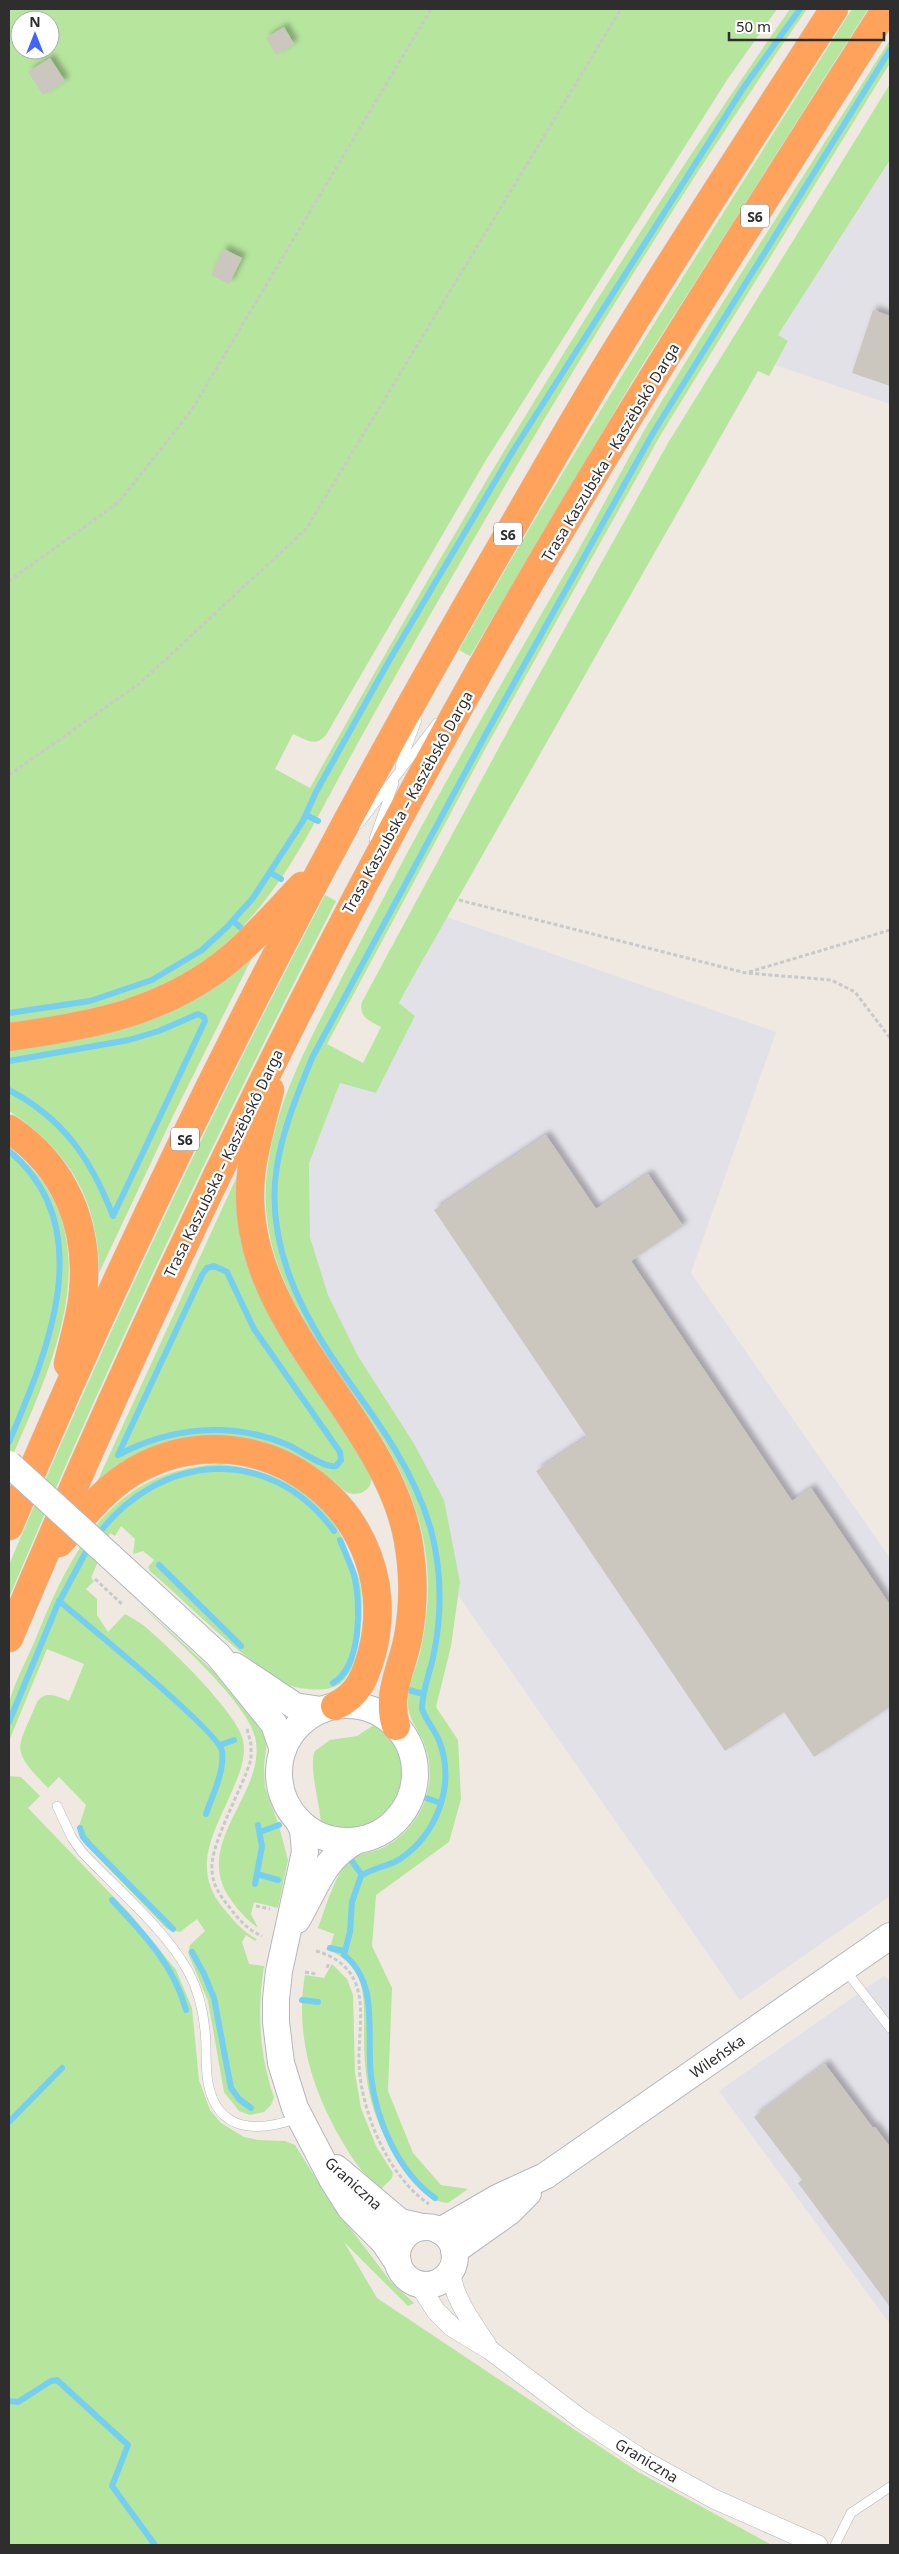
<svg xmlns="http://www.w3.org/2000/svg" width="899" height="2554" font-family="'Noto Sans',sans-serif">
<defs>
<filter id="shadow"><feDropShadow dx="4.5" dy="-4.5" stdDeviation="2.5" flood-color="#0004"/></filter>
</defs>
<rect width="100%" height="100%" fill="#efe9e1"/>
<!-- industrial -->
<g fill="#e3e1e8">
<path d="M888,164l2,1v239l-115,-39 13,-23 -10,-7z"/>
<path d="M447,917l329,115 -85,241 199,285v338l-150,104 -282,-405 2,-13 -47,-140 -55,-86 -30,-61 -18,-58 -1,-74 31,-80 36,10 39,-77 -16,-13z"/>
<path d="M885,1975l5,7v342l-171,-233z"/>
</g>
<!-- green -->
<g fill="#b6e59e" fill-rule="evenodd">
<path d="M9,9h768l-50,71 -241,380 -160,275c-11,13 -21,4 -33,-1l-18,35 35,19c148,-267 305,-529 480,-779h17c-134,193 -256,395 -373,599 -31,54 -62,109 -92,164 -33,61 -63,123 -116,171 -61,55 -139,69 -217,80zM20,20h30v30h-30z"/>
<path d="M852,9h16l-230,363 -168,284 -11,-6c124,-218 259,-429 393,-641z"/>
<path d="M890,40v23l-230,373 -176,315 -157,293 36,19 18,-36c-11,-6 -23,-10 -19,-25l148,-275 158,-284 222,-359v76l-112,175 10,6 -19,35 -11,-5 -346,608 -13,24 16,13 -39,77 -36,-10 -31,80 1,74 18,58 30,61 55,86 31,58 16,82 -9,64 -15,61 22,33 3,59 -12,43 -73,53 -4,51 20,42 -4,103 25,62 28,32 27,4 -20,14c-19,-2 -28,-13 -39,-27 -20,-26 -35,-57 -41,-89 -3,-16 -4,-33 -4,-49 0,-38 5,-74 -39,-89l5,-1 4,-14 -16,-6c7,-18 17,-55 32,-68 8,-7 20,-7 30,-11 23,-10 41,-31 47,-56 5,-17 3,-36 -4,-52 -6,-14 -16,-24 -15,-40 0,-17 9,-35 13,-52 9,-43 10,-86 -2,-128 -32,-122 -162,-204 -153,-339 5,-69 38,-131 69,-191 23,-45 47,-90 70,-134 55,-102 112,-201 170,-301 25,-44 48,-89 73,-132 78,-130 161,-256 242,-384z"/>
<path d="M325,895l11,6c-118,228 -228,460 -327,697v-33c96,-228 201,-451 316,-670z"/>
<path d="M252,958l-80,160 -73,155c0,-72 -30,-123 -90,-162v-61c97,-14 167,-24 243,-92z"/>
<path d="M9,1147c109,86 44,215 0,317z"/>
<path d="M238,1174c-13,125 80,198 131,298 8,16 -9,26 -23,20 -72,-71 -172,-77 -249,-10z"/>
<path d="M220,1464c48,4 102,28 123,76 3,5 3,12 6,17 2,5 5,9 7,14 8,18 6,44 4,63 -3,16 -6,38 -19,49 -12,10 -41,7 -55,1 -11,-4 -21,-14 -31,-21 -38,-28 -70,-62 -105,-92l-2,-4 6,-7 -11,-9 -10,3 2,-15 -14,-13 -6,10 -5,-3 -19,45 3,3 -8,8 11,10v16l11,17 17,-18c9,5 18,10 25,17 22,19 87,82 93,109 3,15 -2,30 -8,44 -18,45 -47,82 -11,125 10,12 19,23 33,30l-2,2 -9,-6 -4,7 7,22 15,2c-7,45 -5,88 10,131l-3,8 -7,7 -14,3 -11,-4 -15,-19 -16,-91 -20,-48 2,-8 15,-14 -8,-12 -17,13 -13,-3 -84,-87 -4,-16 7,-21 -27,-28 -11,11c-39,-40 -31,-37 -11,-86 9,-12 20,-6 32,-1l15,-37 -37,-15 -38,92c0,-11 -3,-26 0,-38 6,-23 20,-47 29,-70 36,-88 76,-163 182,-169z"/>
<path d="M142,1606l79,72 39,44 7,20 -3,23 1,22 14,39 9,34 -10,48 -24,-6 -3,12 7,14c-10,-7 -17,-15 -24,-24 -48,-59 35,-110 21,-167 -9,-37 -84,-101 -113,-131z"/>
<path d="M374,1725c61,41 14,128 -53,98 -1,-19 -13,-58 -6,-72l15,-11 27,-4z"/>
<path d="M9,1776l12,1 19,19 -12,12 103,107 45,55 16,38 7,72 11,30 11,13 23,14 14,3 27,1 10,4 30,48 25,28 -3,3 44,58 23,21 -6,3 -64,-64 33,56 261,174 134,73h-763z"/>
<path d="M332,1964l15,15 6,16 2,78 6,35 15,38 17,27 -1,5 -11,11c-19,-15 -30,-32 -42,-53 -28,-50 -44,-103 -34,-161l19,3z"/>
</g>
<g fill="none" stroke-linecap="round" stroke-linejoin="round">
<!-- stream -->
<g stroke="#75cff0" stroke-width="6">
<path d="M306,815l12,6"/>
<path d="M271,873l10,6"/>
<path d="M233,921l8,7"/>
<path d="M9,1013l81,-12 62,-21 50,-30 25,-23 26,-29 50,-77 13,-29 73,-131 124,-210 231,-364 56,-78"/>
<path d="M9,1061l120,-21 30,-9 39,-17 6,3 1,4 -92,195"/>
<path d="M9,1090c55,29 82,69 104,126"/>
<path d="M9,1151c92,76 38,202 0,291"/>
<path d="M214,1266l13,6 27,57 86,123 1,8 -5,6c-11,3 -36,-16 -48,-21 -56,-24 -117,-18 -170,10l84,-180 5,-7z"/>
<path d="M97,1536c62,-84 173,-93 237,-5"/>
<path d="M159,1565l82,81"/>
<path d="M59,1601c24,20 160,131 163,150 3,20 -10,45 -16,63"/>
<path d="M333,1683c29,-17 28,-80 21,-108 -2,-7 -11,-28 -14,-35"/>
<path d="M409,1690l14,4"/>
<path d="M9,1722l48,-116 32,-60"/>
<path d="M220,1745l14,-5"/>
<path d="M426,1798l15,5"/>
<path d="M80,1828l3,9 7,8 83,84"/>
<path d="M260,1832l19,-7"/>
<path d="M351,1860l11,15"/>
<path d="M257,1874l21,6"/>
<path d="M255,1884l7,-38 -4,-21"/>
<path d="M112,1900c31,33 62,65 74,110"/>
<path d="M330,1948l14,3"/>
<path d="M192,1952l12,22 10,24 17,90 8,11 12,9"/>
<path d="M302,2000l16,2"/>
<path d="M9,2122l53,-54"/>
<path d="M435,2198c-37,-26 -59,-78 -64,-122 -5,-40 9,-93 -27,-121l6,-23 2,-30 9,-26c10,-8 27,-9 39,-17 37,-25 55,-73 40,-116 -4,-12 -14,-22 -18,-34 0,-17 7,-34 11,-51 9,-42 9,-86 -2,-128 -16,-57 -50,-104 -84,-151 -44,-61 -83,-135 -70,-213 6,-38 21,-73 35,-108l176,-328 165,-297 237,-383"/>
<path d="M9,2401l9,1 33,-21 6,-1 71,65 -16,41 43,59"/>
</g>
</g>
<!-- building -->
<g fill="#cbc7bf" filter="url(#shadow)">
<path d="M284,27l10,17 -18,11 -10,-17z"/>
<path d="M50,58l15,23 -22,14 -15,-23z"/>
<path d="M224,249l18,9 -13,26 -18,-9z"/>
<path d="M873,310l17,6v70l-38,-13z"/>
<path d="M546,1135l50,74 52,-35 35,52 -52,35 161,240 19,-13 79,117v102l-76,50 -30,-45 -59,39 -189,-280 51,-34 -153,-227z"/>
<path d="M825,2064l48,64 2,-1 15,20v160l-92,-124 4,-3 -48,-63z"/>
</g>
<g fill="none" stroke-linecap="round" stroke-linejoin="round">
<!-- lane casing -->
<g stroke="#b4b7c1" stroke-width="10">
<g id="lane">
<path d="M400,766l17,-46"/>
<path d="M359,824l78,-101"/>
<path d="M374,839l20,-56"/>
<path d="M57,1806l15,32 10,14c34,36 83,77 106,119 10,18 15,39 17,59 2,17 0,36 3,53 10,51 51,49 90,35"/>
<path d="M846,1971l44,57"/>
<path d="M835,2545l16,-32 39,-26"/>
</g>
</g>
<!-- street casing -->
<g stroke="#b4b7c1" stroke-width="20">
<g id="street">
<path d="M450,2272c5,28 21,49 37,73"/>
<path d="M418,2283l18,28 16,16 38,23 91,69 64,42 69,38 104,46"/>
</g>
</g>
<!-- secondary casing -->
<g stroke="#b4b7c1" stroke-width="28">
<g id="secondary">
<path d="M110,1556l108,99 56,69 9,26"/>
<path d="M235,1666l60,40 26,4"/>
<circle cx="347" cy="1773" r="68"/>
<path d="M298,1820l5,10 2,22 -26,119 -3,28v23l5,41 14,45 37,71 19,30 33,33 14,21"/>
<path d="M297,1920c18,-30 26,-62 59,-79"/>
<path d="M336,2168l64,54 22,5"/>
<circle cx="426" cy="2256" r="29"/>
<path d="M440,2231l59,-34 46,-21 345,-240"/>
<path d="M454,2251l55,-39 19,-19"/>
</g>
</g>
<!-- highway casing -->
<g stroke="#c9c9c9" stroke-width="29">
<g id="highway">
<path d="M9,1037c82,-11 158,-25 223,-80 25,-21 47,-47 70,-71"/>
<path d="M270,1090c-7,28 -16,57 -19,85 -10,96 51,168 100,242 25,38 49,78 57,123 6,33 6,65 0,98 -6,30 -22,57 -12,88"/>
<path d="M9,1129c56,37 81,98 74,164 -2,24 -10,48 -15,71"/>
<path d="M9,1526c143,-342 313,-673 500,-993 36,-62 72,-126 110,-187 70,-114 143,-225 215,-337"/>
<path d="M59,1543c24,-26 46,-56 77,-73 124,-69 272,44 236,183 -7,24 -13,42 -37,53"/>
<path d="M9,1638c140,-334 295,-654 472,-970 126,-225 267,-442 405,-659"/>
</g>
</g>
<!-- path -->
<g stroke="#c9c9c9" stroke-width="3" stroke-dasharray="4 2.5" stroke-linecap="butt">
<path d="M9,581l110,-79 72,-91 240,-402"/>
<path d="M9,775l130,-91 167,-155 315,-520"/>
<path d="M459,900l287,73 85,7 24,12 35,46"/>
<path d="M749,972l141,-42"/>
<path d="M95,1579l28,26"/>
<path d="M247,1729l4,15v15c-8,29 -42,86 -39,112 1,15 9,26 18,37 9,12 18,22 32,28"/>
<path d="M256,1906l14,3"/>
<path d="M316,1951c18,5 33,15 40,33 9,24 2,55 3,80 2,47 29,113 70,140"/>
<path d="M327,1968l2,-5"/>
<path d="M305,1972l11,2"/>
</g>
<!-- lane -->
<use href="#lane" stroke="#fff" stroke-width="9"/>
<!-- street -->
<use href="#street" stroke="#fff" stroke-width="19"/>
<!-- secondary -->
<use href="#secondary" stroke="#fff" stroke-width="26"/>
<!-- highway -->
<use href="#highway" stroke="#ffa35c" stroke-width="28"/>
<!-- secondary-bridge casing -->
<g stroke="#b4b7c1" stroke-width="28" stroke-linecap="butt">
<path id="secondary-bridge" d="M9,1464l101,92"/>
</g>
<!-- secondary-bridge -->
<use href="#secondary-bridge" stroke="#fff" stroke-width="26"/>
</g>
<g text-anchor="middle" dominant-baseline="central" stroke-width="4.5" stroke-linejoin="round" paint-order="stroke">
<!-- shield labels -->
<g fill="#fff" stroke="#6d6d6d" stroke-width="1">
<rect x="741" y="204.5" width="28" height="23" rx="4"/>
<rect x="494" y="522.5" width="28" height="23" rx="4"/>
<rect x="171" y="1127.5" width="28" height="23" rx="4"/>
</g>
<g font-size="14" font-weight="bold" fill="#2e2e2e">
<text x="755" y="216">S6</text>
<text x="508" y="534">S6</text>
<text x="185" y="1139">S6</text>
</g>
<!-- street labels -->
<g font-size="15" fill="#2e2e2e" stroke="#fff">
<text transform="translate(610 452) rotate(-59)">Trasa Kaszubska – Kaszëbskô Darga</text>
<text transform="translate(407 802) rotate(-61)">Trasa Kaszubska – Kaszëbskô Darga</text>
<text transform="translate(223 1163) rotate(-64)">Trasa Kaszubska – Kaszëbskô Darga</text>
<text transform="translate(717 2056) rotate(-35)">Wileńska</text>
<text transform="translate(354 2183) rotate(42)">Graniczna</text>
<text transform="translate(647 2460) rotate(31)">Graniczna</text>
</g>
</g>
<!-- border -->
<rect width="899" height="2554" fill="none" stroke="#2e2e2e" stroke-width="20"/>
<!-- north arrow -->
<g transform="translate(35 35)"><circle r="24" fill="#ffffff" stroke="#ababab"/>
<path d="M0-4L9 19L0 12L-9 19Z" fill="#4264fb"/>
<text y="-8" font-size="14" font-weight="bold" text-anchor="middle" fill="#2e2e2e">N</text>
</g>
<!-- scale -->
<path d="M729 32v8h155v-8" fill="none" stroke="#2e2e2e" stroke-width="2.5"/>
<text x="736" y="32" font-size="15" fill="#2e2e2e" stroke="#ffffff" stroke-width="4" paint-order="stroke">50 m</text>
</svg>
